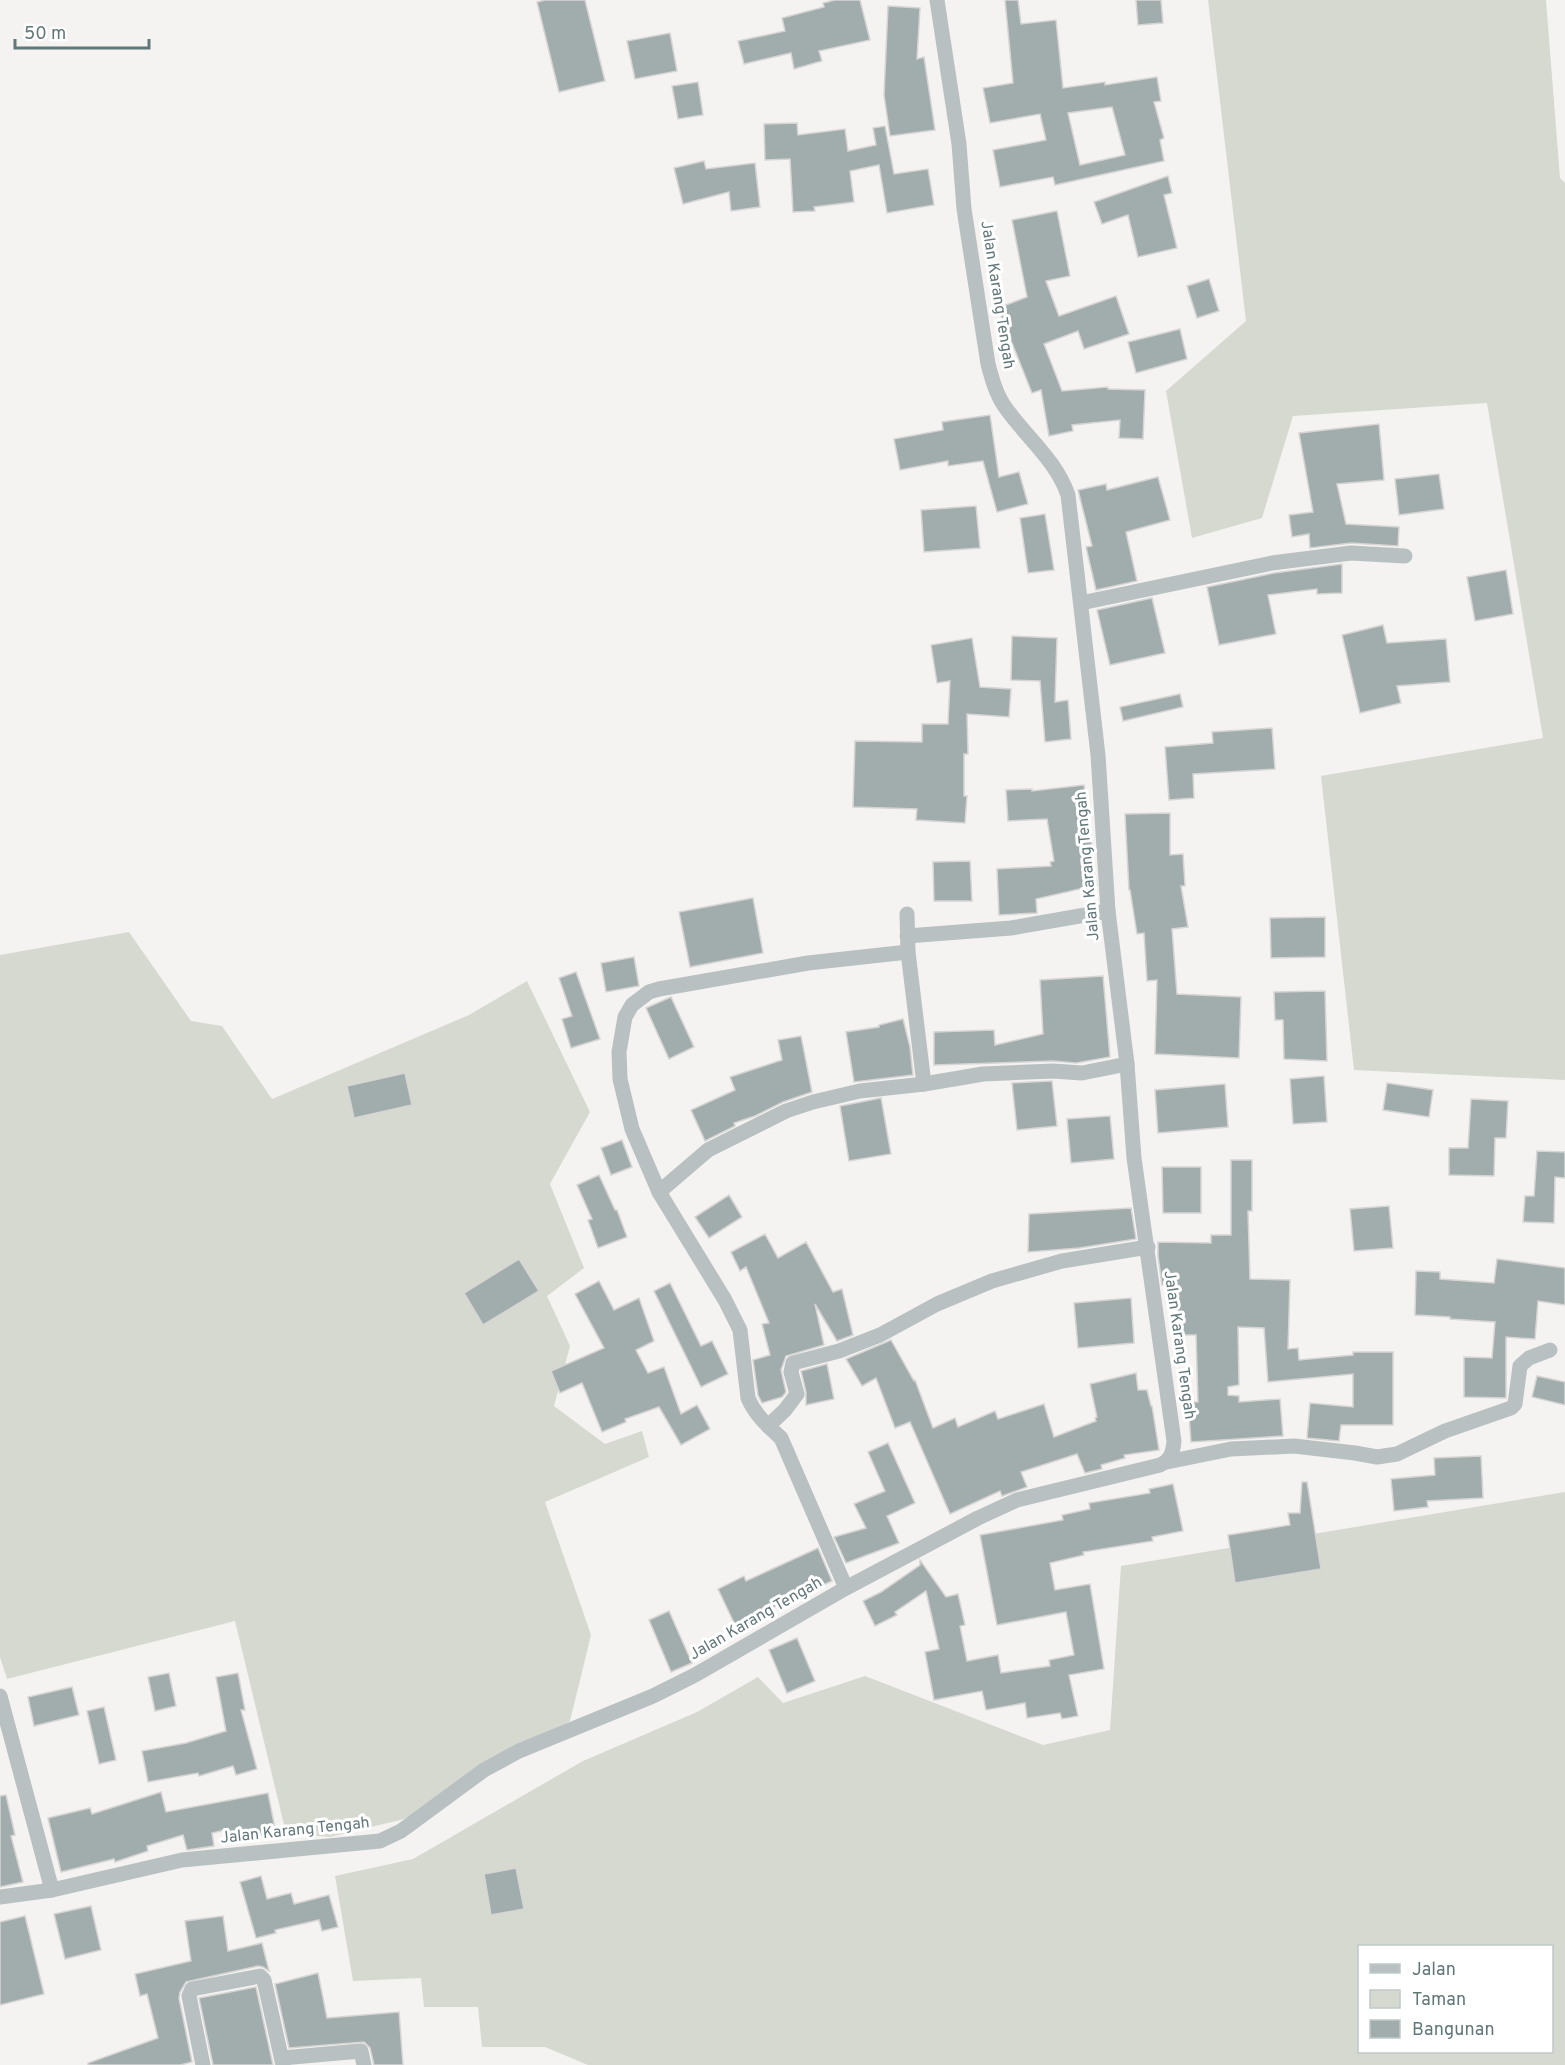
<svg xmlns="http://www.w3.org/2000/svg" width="1565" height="2065" font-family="Overpass,sans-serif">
<rect width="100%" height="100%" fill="#f4f3f1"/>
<!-- green -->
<g fill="#d6d9d0" fill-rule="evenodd">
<path d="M1208,0h338l14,178 5,5v897l-211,-10 -33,-294 222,-38 -56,-335 -194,13 -31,102 -70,20 -26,-147 80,-70z"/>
<path d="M129,932l62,89 31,5 50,73 197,-84 58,-34 63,131 -40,72 34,84 -37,28 23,50 -16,60 51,38 37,-13 7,26 -104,45 46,133 -21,86 -166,98 -74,18 -44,-4 -51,-212 -228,58 -7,-22v-702z"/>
<path d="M1565,1492v573h-977l-43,-18h-63l-4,-40h-54l-3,-29 -68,3 -18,-105 78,-17 170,-98 114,-49 61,-35 25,26 82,-27 178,69 67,-15 11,-164zM1360,1946h192v106h-192z"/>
</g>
<!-- building -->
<g fill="#a1acad" stroke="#d6d5d4" stroke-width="1.5" fill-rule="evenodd">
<path d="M545,0h40l20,81 -46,11 -22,-90z"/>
<path d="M835,0h25l10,40 -51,11 3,10 -28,8 -3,-16 -47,11 -6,-23 47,-10 -3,-13 42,-11 -1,-4z"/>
<path d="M1005,0h13l3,24 35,-4 7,68 42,-6v3l52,-8 4,24 -7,1 10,36 -4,2 4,21 -109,24 -2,-8 -53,10 -7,-37 53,-10 -6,-26 -50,9 -7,-35 30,-5zM1112,107l13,48 -45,10 -12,-52z"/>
<path d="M1136,0h25l2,23 -25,2z"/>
<path d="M888,6l32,2 -3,51 7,-2 11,73 -45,6 -6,-41z"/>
<path d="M670,33l7,38 -42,8 -8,-38z"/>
<path d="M698,82l5,33 -25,4 -6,-33z"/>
<path d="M797,123l1,12 47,-6 3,22 28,-6 -3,-17 12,-2 9,48 34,-5 6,36 -47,8 -8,-48 -29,6 4,31 -40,5 1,4 -22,1 -3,-53 -25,1 -1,-36z"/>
<path d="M704,161l2,8 49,-6 5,44 -29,4 -2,-19 -46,12 -9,-36z"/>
<path d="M1168,176l4,17 -8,2 13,53 -39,9 -10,-42 -26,9 -8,-22z"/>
<path d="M1057,211l13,65 -24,5 13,35 57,-20 13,38 -45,15 -6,-18 -34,13 18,47 46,-4v2l37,1 -2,49 -24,-1 1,-18 -48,5 1,6 -24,5 -8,-46 -9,3 -34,-85 29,-11 -15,-77z"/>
<path d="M1209,279l10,32 -22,7 -10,-32z"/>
<path d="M1180,329l7,30 -51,14 -8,-31z"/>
<path d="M990,415l9,62 20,-5 9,32 -31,8 -14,-51 -35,5v-5l-48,9 -6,-31 49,-9 -1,-8z"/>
<path d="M1379,424l5,56 -47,4 9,40 53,3 -1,19 -47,-3 -41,5 -1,-14 -17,3 -3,-22 24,-3 -14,-79z"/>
<path d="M1439,474l5,35 -45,6 -4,-36z"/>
<path d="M1158,477l12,43 -44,12 11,49 -41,9 -10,-43 6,-1 -14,-56 28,-6 1,6z"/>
<path d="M976,506l4,42 -56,4 -3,-42z"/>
<path d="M1045,514l9,56 -26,3 -8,-55z"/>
<path d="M1342,564v29l-25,1v-5l-49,6 8,39 -57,11 -12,-58 67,-14z"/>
<path d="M1506,570l7,44 -38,7 -8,-44z"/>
<path d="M1152,598l13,55 -55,12 -13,-55z"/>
<path d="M1383,625l4,18 59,-4 4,43 -53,4 4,17 -41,10 -18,-78z"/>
<path d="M1012,636l45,2 -2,64 13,-2 3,39 -26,3 -5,-61 -29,-1z"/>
<path d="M972,638l8,49 31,2 -2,28 -42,-3 1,40h-4v42h3l-2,27 -49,-3 1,-11 -64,-2 2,-66 67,1v-18h26l2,-43 -13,2 -6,-38z"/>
<path d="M1180,694l3,13 -60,14 -3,-14z"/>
<path d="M1272,728l3,41 -82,5 1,24 -25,2 -4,-53 48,-4 -1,-11z"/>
<path d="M1084,785l8,62 -3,1 8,37 -61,14 1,14 -38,2 -2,-46 54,-3 -1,-4 4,-1 -7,-42 -39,2 -2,-31 26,-1v2z"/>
<path d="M1170,813v42l13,-1 2,32h-4l7,41 -16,2 5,65 64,3 -2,61 -84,-4 2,-74 -10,1 -3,-48 -7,1 -7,-44h-1l-4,-76z"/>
<path d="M970,861l2,40h-38l-1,-39z"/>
<path d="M753,898l10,55 -73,14 -11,-55z"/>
<path d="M1325,917v40l-54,1 -1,-40z"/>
<path d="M634,957l5,29 -33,6 -5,-29z"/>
<path d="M576,972l24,67 -29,9 -9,-29 10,-3 -13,-38z"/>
<path d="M1103,976l7,81 -34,6 -23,-2 -119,4v-33l60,-2 1,15 48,-11 -3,-54z"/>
<path d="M1325,991l2,70 -43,-2 -1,-39h-8l-1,-28z"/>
<path d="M671,997l23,50 -25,12 -23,-51z"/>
<path d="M903,1019l7,28 3,28 -59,7 -8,-50 33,-5v-2z"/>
<path d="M801,1036l11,56 -29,10 -28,14 -21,7 1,3 -30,15 -14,-31 44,-20 -5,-13 52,-17 -4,-20z"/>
<path d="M405,1073l7,32 -58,13 -7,-32z"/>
<path d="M1324,1076l3,46 -34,2 -3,-45z"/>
<path d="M1052,1081l5,45 -40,4 -5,-47z"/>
<path d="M1387,1083l46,7 -4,27 -46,-7z"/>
<path d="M1225,1084l3,43 -70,6 -3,-43z"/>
<path d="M881,1098l10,56 -42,7 -9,-55z"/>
<path d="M1471,1099l37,2 -2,37h-11l-1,38 -45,-1v-27h19z"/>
<path d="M1110,1116l4,43 -43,4 -4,-44z"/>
<path d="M622,1140l10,27 -21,8 -10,-27z"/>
<path d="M1537,1151l28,1v26l-10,-1 -1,46 -31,-1 2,-26h9z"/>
<path d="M1231,1160h21v51h-4l2,68 40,1 -2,69 10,-1 1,12 54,-5v-3h40v73h-52l-2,16 -32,-3 3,-35 43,4v-33l-85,8 -4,-54 -26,-1 1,58 -11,2v8l11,1v6l41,-3 3,37 -92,6 -3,-40h10l-2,-67h-18l-1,-50h-15l-4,-29v-14l53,1v-8h20z"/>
<path d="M1162,1167h39v46h-38z"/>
<path d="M599,1175l16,35h2l10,27 -29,11 -10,-28 4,-1 -15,-34z"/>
<path d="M729,1195l13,22 -33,21 -14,-21z"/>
<path d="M1389,1206l4,42 -39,3 -4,-42z"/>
<path d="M1131,1208l5,31 -57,9 -51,4 1,-38z"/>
<path d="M765,1234l13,24 28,-16 27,50 9,-3 11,46 -16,6 -22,-37 9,41 -38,11 -5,14 5,22 -4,5 -20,6 -4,-8 -5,-35 17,-5 -8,-31 7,-1 -23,-56 -6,4 -9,-19z"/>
<path d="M519,1259l20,32 -56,34 -19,-32z"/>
<path d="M1497,1259l68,9v37l-27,-4 -3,38 -29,-2v61l-42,-1v-40l28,1 3,-36 -45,-3v-2l-35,-2 1,-44 24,1v7l54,4z"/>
<path d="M599,1281l15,29 25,-12 15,43 -18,9 12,23 16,-6 17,47 16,-9 13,24 -29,16 -22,-38 -34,12 1,3 -24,10 -20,-49 -22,10 -9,-22 53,-23 -29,-54z"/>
<path d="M670,1283l31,63 11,-5 16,33 -27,13 -47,-96z"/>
<path d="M1131,1298l3,45 -56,5 -4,-45z"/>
<path d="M891,1340l23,41 1,-1 18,48 22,-10 3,9 37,-16 3,8 46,-15 10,33 42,-16 -1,-3 2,-1 -7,-33 46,-11 2,17h9l4,16h1l7,44 -35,5 1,3 -24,7 1,4 -17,4 -8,-19 -56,18 6,15 -25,9 -2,-5 -50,23 -40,-92 -15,6 -19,-50 -14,8 -16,-27z"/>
<path d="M827,1364l7,35 -28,6v-13l-5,-21z"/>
<path d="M1537,1376l28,6v23l-33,-8z"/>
<path d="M888,1443l27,60 -28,13 12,27 -53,20 -12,-26 32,-9 -12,-24 31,-13 -17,-39z"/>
<path d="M1481,1456l2,42 -56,3 1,6 -34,4 -3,-32 44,-4 -1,-17z"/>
<path d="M1302,1482h5l14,87 -86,14 -7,-48 62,-10 -2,-12h12z"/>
<path d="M1173,1484l10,47 -31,6 1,4 -70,11 1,3 -34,8 5,27 35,-6 14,85 -35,6 9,41 -16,3 -2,-6 -33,5 -2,-15 -39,7 -4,-19 -48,9 -9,-48 14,-3 -13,-58 -31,21 2,3 -22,11 -12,-25 18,-9 39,-27v-5l26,37 12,-3 7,31 -5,1 7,35 31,-6 3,18 49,-7 -1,-6 25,-5 -8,-43 -69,13 -17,-90 83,-15 -1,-5 28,-6 -1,-6 61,-10 -1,-4z"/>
<path d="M818,1548l14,33 -71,32 1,2 -26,12 -18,-38 26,-13 2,5z"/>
<path d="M669,1611l23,52 -21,9 -22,-52z"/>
<path d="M797,1638l18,43 -28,12 -18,-43z"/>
<path d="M169,1673l7,33 -21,5 -7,-34z"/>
<path d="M238,1673l7,37h-4l16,59 -21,6 -3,-9 -34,10 -1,-3 -50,9 -6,-31 44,-8 40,-12 -10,-54z"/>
<path d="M72,1687l7,28 -45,11 -6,-29z"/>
<path d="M104,1707l12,53 -17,4 -12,-53z"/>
<path d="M161,1792l5,20 102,-19 8,40 -47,10 -4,-13 -13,3 2,13 -27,4 -4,-15 -36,11 1,5 -33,11 -1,-3 -53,13 -13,-54 42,-10 2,6z"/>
<path d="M6,1795l9,40 -4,1 12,46 -23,5v-91z"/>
<path d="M516,1868l8,41 -33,6 -7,-41z"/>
<path d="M261,1876l6,23 24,-6 3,11 35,-9 9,32 -16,4 -3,-11 -44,10 1,3 -20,5 -16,-56z"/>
<path d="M91,1906l10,44 -36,9 -11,-45z"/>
<path d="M25,1916l19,78 -44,11v-83z"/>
<path d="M223,1916l5,35 34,-8 7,28 -6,-4 -5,-1 -72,16 -6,10 -1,6 13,64 -12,3h-92v-2l70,-25 -11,-44 -7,2 -5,-22 56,-13 -6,-40z"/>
<path d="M318,1973l9,45 72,-6 4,53h-29l-4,-17 -6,-6 -75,6 -14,-64z"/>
<path d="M256,1987l17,78h-60l-14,-67z"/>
</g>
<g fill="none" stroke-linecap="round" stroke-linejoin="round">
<!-- minor -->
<g stroke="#b9c0c1" stroke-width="15">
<path d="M1081,603l191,-40 79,-10 54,3"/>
<path d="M907,914l1,38 16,132"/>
<path d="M907,936l104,-8 97,-17"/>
<path d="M659,1192l49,-42 78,-39 27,-9 47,-11 64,-7 59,-10 70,-3 29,2 45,-9"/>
<path d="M768,1426l17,-16 12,-16 -6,-22 2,-9 46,-12 41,-16 57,-31 55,-23 70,-20 86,-14"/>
<path d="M1167,1462l64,-13 63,-3 61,7 22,4 20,-3 48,-23 66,-23 4,-4 5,-38 9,-8 21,-8"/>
<path d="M846,1588l-65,-150c-13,-12 -26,-23 -33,-40l-8,-68 -15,-30 -66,-108 -27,-63 -12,-50 -1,-27 6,-35 7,-12 17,-13 10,-3 149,-26 100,-11"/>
<path d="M0,1696l52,194"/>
<path d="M0,1897l52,-7 130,-30 198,-19 21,-10 83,-61 35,-19 134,-55 42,-21 151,-87 132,-70 39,-18 143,-35c11,-5 13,-13 14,-24l-40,-283 -7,-94 -19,-153 -10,-156 -30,-260c-12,-35 -42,-58 -63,-88 -9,-13 -13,-28 -17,-43l-24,-155 -5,-65 -22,-144"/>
<path d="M282,2058l79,-7 3,14"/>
<path d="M203,2065l-14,-69 3,-7 68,-13 4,4 19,85"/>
</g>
</g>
<g text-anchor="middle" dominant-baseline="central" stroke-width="6" stroke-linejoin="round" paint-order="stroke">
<!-- street labels -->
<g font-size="16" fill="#62777a" stroke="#fff">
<text transform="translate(997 295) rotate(81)">Jalan Karang Tengah</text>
<text transform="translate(1088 866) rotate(-95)">Jalan Karang Tengah</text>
<text transform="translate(1179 1345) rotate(82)">Jalan Karang Tengah</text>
<text transform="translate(756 1619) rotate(-30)">Jalan Karang Tengah</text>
<text transform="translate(295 1831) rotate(-6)">Jalan Karang Tengah</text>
</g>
</g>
<!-- legend -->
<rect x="1358" y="1945" width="195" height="108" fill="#ffffff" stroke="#c0c9ca" stroke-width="1.5"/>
<rect x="1370" y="1964" width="30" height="9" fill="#b9c0c1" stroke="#c0c9ca" stroke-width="1.5"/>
<text x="1412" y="1975" font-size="18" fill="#62777a">Jalan</text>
<rect x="1370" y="1990" width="30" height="18" fill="#d6d9d0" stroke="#c0c9ca" stroke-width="1.5"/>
<text x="1412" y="2005" font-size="18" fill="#62777a">Taman</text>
<rect x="1370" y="2020" width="30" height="18" fill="#a1acad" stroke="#c0c9ca" stroke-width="1.5"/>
<text x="1412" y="2035" font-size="18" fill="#62777a">Bangunan</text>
<!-- scale -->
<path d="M15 39v9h134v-9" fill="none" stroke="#62777a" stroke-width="3"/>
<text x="24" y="39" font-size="18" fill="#62777a" stroke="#ffffff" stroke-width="4.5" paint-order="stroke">50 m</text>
</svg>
